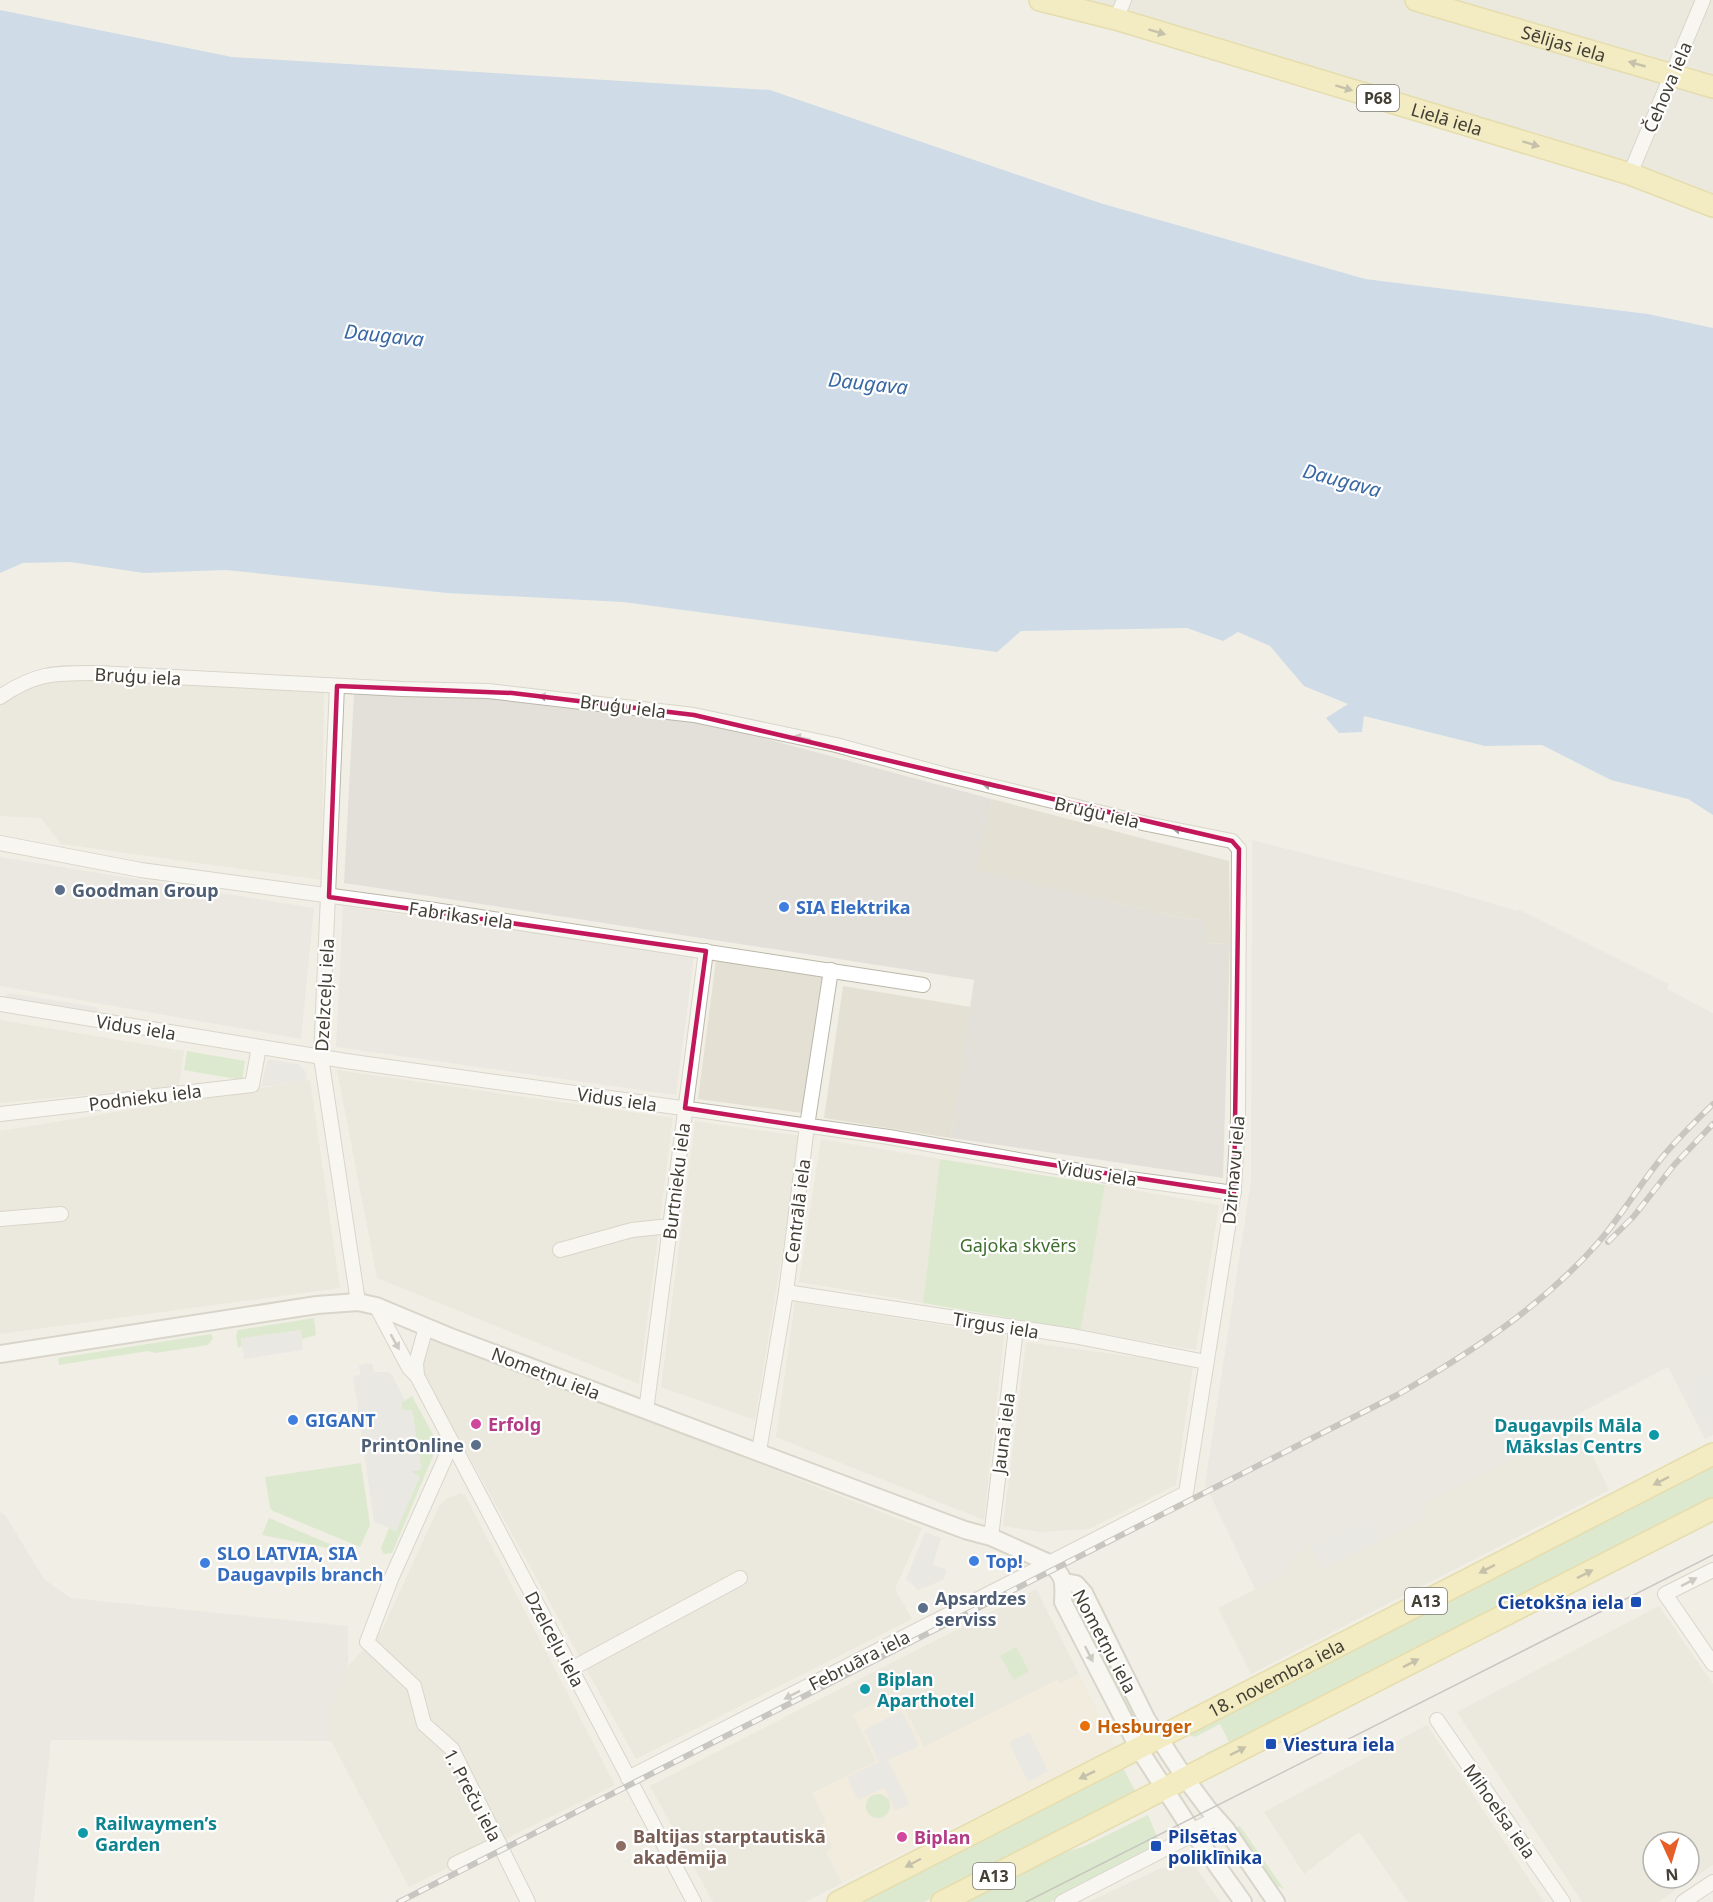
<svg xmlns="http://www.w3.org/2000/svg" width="1713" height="1902" font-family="'Noto Sans',sans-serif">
<rect width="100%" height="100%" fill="#f1efe5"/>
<!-- residential -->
<g fill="#e4e1d4" fill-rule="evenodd">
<path d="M1081,0h632v198z"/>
<path d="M54,676l270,15 -2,189 -261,-36 -20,-26 -41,-2v-110z"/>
<path d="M992,799l237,62 1,82 -25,1 -2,-24 -26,-3 -202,-47z"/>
<path d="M716,960l107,15 -21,138 -104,-14z"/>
<path d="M843,986l128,21 -20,131 -127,-20z"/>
<path d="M0,1020l184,31 -5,35 -179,17z"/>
<path d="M337,1070l336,48 -34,266 -262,-106z"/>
<path d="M310,1080l30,208 -340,46v-203z"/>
<path d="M695,1121l106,15 -46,284 -94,-33z"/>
<path d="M821,1139l119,20 -17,144 -124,-21z"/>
<path d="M1105,1185l114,20 -23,145 -115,-20z"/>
<path d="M795,1302l209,33 -20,185 -208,-83z"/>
<path d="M433,1336l489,192 -27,61 17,30 -276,140 -215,-390z"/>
<path d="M1026,1342l167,23 -17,120 -87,44 -48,3 -38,-6z"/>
<path d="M1577,1424l32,66 -358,184 -33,-66 74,-37 -3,-7 19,-21 14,27 106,-55 -5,-12z"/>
<path d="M461,1493l4,2 150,290 -206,102 -78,-146 2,-45 15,-30 34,-36 58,-126 8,-6z"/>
<path d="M1036,1589l43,85 -20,10 -2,-4 -133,67 -71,-32 24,46 -51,61 -4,3 11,23 -7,4 16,31 -36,19h-93l-63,-116z"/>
<path d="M1659,1606l54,78v181l-55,37h-76l-125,-190zM1653,1842h36v36h-36z"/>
<path d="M1427,1725l117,177h-136l-49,-70 -55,42 -40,-62z"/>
<path d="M1195,1867l25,35h-132l73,-34z"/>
</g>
<!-- commercial -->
<path fill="#f1e8d2" d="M1079,1674l37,73 -274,136 -16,-31 7,-4 -12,-24 5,-2 -14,-29 64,-32 -23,-47 44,-22 27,55 133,-67 3,3z"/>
<!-- industrial -->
<g fill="#e3e0da">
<path d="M354,694l180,4 158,21 300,80 -16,71 201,47 26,3 4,10 -2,14 25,-1 -7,235 -272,-40 23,-158 -630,-97z"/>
<path d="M1252,840l199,51 66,20 1,-2 151,75 -2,5 46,24v422l-8,4 -37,-72 -94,49 3,8 -154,79 5,12 -106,55 -14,-27 -19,21 3,7 -37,18 -50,-105 46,-304z"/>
<path d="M0,857l314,51 -13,131 -301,-53z"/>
<path d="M343,906l351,51 -18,138 -340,-48z"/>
<path d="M0,1512l5,3 40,65 26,18 277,28v40l-15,30 -2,45 -280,-1 -17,162h-34z"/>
</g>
<!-- green -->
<g fill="#c5e2b1">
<path d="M187,1051l58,10 -3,19 -58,-10z"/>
<path d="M940,1159l165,26 -24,145 -158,-27z"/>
<path d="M314,1318l2,17 -14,4 -1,-9 -60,9 1,7 -4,2 -2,-12 2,-6z"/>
<path d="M211,1334l2,4 -5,7 -52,8 -8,-2 -89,14 -1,-7z"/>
<path d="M412,1396l24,44v9l-44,104 -7,1 -3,-2 -1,-4 8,-20 7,3 23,-55 -6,-3v-2l8,-2 -9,-59 -6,1 -4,-2v-7z"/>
<path d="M361,1463l9,62 -10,22 -87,-36 -3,-3 -5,-31z"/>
<path d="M1713,1463v36l-507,258v-4l23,-11 -9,-18 -25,13 -10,-4z"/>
<path d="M269,1518l79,34 -86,-17z"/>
<path d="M1073,1596l4,1 62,123 -5,2 -62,-123z"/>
<path d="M1016,1647l13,24 -15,9 -14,-24z"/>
<path d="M1122,1766l15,28 -213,108h-67z"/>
<circle cx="878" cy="1806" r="12"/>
<path d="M1148,1815l13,31 -111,56h-89l91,-46 33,-10z"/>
<path d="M1240,1826l44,63 -11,-5 -38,-56z"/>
</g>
<!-- parking -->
<g fill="#e2e1dd">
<path d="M9,993l87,14 4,6 -96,-16z"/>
<path d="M268,1059l30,5 8,8 1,9 -46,6z"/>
<path d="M301,1330l2,20 -59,9 -3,-21z"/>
<path d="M372,1363l2,9h14l4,3 13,25 -3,2v7l4,2 6,-1 9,59 -8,2v2l7,4 -24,54 -22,-9 -21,-146 7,-1 -1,-10z"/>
<path d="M1713,1366v60l-9,4 -24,-47z"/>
<path d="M1369,1514l12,24 -59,30 -12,-23z"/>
<path d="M925,1532l16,6 -8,27 14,5 -4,10 -25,10 -12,-11z"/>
<path d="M902,1711l17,35 -31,14 21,44 -14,7 -11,-23 -26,12 -11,-23 32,-15 -15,-32z"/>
<path d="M1029,1732l19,39 -20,11 -19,-40z"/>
</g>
<!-- water -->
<path fill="#a6c4e9" d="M0,10l232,47 538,33 330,113 265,76 283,35 65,14v487l-25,-16 -77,-19 -69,-35 -57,1 -121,-30 -2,16 -23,1 -13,-15 22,-14 -44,-18 -34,-40 -32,-14 -15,9 -36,-13 -166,3 -24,21 -374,-50 -176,-9 -221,-23 -82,3 -74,-11 -47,1 -23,10z"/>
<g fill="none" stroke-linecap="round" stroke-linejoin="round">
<!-- minor casing -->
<g stroke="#bbb7a9" stroke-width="16">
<g id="minor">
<path d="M1116,19l8,-19"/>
<path d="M1630,174l73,-174"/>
<path d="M337,686l-16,371 37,245"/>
<path d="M0,697c37,-25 55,-24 98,-24l304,16 86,2 206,24 142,30 110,30 201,49 85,17 7,8 -1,270 -4,70 -48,304 -558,285"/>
<path d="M0,843l141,27 287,39 495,76"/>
<path d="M0,1004l346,57 543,76 219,39 126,17"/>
<path d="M0,1114l252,-29 7,-38"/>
<path d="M0,1219l61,-5"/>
<path d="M560,1250l72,-20 38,-4"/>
<path d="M786,1292l287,44 133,26"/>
<path d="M376,1306l33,62 8,8 277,526"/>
<path d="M417,1376l-1,-13 10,-36"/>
<path d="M646,1411l60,-460"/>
<path d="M452,1443l-61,136 -24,63 47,44 10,38 28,25 76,153"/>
<path d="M759,1451l27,-159 21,-166 24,-156"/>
<path d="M991,1537l25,-208"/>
<path d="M1713,1570l-48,24 48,70"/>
<path d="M571,1669l169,-91"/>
<path d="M1437,1720l126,182"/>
<path d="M455,1864l44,-21"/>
<path d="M1062,1902l132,-68 5,-7 17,-8"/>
<path d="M1683,1902l30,-20"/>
</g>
</g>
<!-- tertiary casing -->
<g stroke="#bbb7a9" stroke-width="20">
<g id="tertiary">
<path d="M0,1354l317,-49 41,-3 18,4 72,30 517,194 26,7 58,26c16,13 15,19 14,39l76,147 51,79 53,74"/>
<path d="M1065,1582l11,2 8,9 63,127 38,58 24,32 17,19 50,73"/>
</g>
</g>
<!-- primary casing -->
<g stroke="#d8c76c" stroke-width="24">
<g id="primary">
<path id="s1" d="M1040,0l76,19 514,155 83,32"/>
<path id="s2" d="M1416,0l297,87"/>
<path id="s3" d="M838,1902l875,-448"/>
<path d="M942,1902l771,-393"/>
</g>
</g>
<!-- minor -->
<use href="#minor" stroke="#fff" stroke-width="14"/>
<!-- tertiary -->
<use href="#tertiary" stroke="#fff" stroke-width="16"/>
<!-- primary -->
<use href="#primary" stroke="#f5e89a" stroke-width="21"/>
<!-- tram -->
<path stroke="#949494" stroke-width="1.5" d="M1026,1902l687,-347"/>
<!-- rail casing -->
<g stroke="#949494" stroke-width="6">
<g id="rail">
<path d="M1608,1242l26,-26 40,-51 39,-41"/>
<path d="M399,1902l998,-507c73,-42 143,-87 200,-151 23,-26 41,-57 63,-84 16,-20 35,-38 53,-56"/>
</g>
</g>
<!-- rail -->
<use href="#rail" stroke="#fff" stroke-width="4" stroke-dasharray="11" stroke-linecap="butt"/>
</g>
<!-- one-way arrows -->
<defs><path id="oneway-solid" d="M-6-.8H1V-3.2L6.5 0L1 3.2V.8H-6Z" transform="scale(1.5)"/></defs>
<g fill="#938b62">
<use href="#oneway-solid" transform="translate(1157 32) rotate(17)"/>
<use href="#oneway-solid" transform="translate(1637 64) rotate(-164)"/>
<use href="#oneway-solid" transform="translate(1344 88) rotate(17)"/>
<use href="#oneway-solid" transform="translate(1531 144) rotate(17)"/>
<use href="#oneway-solid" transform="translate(1661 1481) rotate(153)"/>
<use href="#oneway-solid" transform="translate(1487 1569) rotate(153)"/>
<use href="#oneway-solid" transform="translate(1585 1574) rotate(-27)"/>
<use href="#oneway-solid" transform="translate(1411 1663) rotate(-27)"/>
<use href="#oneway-solid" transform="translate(1238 1751) rotate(-27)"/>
<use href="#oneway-solid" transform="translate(1087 1775) rotate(154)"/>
<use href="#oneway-solid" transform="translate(913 1863) rotate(152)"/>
</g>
<g fill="#a19f9a">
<use href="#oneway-solid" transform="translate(547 697) rotate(-174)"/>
<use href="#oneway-solid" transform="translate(802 738) rotate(-168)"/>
<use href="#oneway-solid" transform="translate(991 786) rotate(-167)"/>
<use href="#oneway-solid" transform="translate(1181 830) rotate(-169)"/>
<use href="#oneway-solid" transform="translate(395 1342) rotate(61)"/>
<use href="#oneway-solid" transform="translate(1689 1582) rotate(-27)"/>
<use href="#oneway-solid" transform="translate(1089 1654) rotate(63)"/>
<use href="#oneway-solid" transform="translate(792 1695) rotate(153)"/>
</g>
<!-- marked area -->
<path d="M0 0H1713V1902H0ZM337,686l175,7 182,22 538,126 7,8 -5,344 -549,-85 21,-157 -377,-54z" fill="#f1efe5" fill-opacity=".55" fill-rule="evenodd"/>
<path fill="none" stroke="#c2185b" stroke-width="4.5" stroke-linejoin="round" d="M337,686l175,7 182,22 538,126 7,8 -5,344 -549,-85 21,-157 -377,-54z"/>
<!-- markers -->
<g fill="#5c6f8a" stroke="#fff" stroke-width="2">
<circle cx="60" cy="890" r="6"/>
<circle cx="476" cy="1445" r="6"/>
<circle cx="923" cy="1608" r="6"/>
</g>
<g fill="#3f7fe0" stroke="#fff" stroke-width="2">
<circle cx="784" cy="907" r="6"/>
<circle cx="293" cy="1420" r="6"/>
<circle cx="974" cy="1561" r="6"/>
<circle cx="205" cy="1563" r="6"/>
</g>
<g fill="#d1479c" stroke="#fff" stroke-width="2">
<circle cx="476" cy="1424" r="6"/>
<circle cx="902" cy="1837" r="6"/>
</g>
<g fill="#0f9aa8" stroke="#fff" stroke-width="2">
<circle cx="1654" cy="1435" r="6"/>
<circle cx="865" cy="1689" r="6"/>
<circle cx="83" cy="1833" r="6"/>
</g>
<g fill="#1a4fb4" stroke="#fff" stroke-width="2">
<rect x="1630" y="1596" width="12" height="12" rx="3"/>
<rect x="1265" y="1738" width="12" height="12" rx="3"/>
<rect x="1150" y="1840" width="12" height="12" rx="3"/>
</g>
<circle fill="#e8710a" stroke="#fff" stroke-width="2" cx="1085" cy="1726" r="6"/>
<circle fill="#8d6e63" stroke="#fff" stroke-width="2" cx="621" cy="1846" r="6"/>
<g text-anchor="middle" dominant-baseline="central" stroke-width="4.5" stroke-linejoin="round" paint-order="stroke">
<!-- shield labels -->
<g fill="#fff" stroke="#7b7972" stroke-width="1.5">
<rect x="1357" y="85" width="42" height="26" rx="4.5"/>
<rect x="1405" y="1588" width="42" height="26" rx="4.5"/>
<rect x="973" y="1863" width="42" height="26" rx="4.5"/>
</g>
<g font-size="16" font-weight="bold" fill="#433f35">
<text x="1378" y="98">P68</text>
<text x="1426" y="1601">A13</text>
<text x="994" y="1876">A13</text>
</g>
<!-- street labels -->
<g font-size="18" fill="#433f35" stroke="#fff">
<text stroke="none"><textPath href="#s2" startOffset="154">Sēlijas iela</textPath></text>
<text transform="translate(1667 87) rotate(-67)">Čehova iela</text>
<text stroke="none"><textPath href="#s1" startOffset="424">Lielā iela</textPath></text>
<text transform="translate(138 676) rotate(3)">Bruģu iela</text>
<text transform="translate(623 706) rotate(7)">Bruģu iela</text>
<text transform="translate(1097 812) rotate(13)">Bruģu iela</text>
<text transform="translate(461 915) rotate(8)">Fabrikas iela</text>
<text transform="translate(324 995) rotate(-87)">Dzelzceļu iela</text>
<text transform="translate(136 1027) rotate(9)">Vidus iela</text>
<text transform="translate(145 1097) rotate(-7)">Podnieku iela</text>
<text transform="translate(617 1099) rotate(8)">Vidus iela</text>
<text transform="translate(1233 1170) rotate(-85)">Dzirnavu iela</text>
<text transform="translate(1097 1173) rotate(9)">Vidus iela</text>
<text transform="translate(676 1181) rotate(-83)">Burtnieku iela</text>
<text transform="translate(797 1211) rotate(-83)">Centrālā iela</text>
<text transform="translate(996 1325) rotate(9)">Tirgus iela</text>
<text transform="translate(546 1373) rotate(21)">Nometņu iela</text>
<text transform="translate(1003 1433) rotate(-83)">Jaunā iela</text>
<text transform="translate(555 1639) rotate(62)">Dzelceļu iela</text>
<text transform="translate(1105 1641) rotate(62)">Nometņu iela</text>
<text transform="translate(859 1660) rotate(-27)">Februāra iela</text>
<text stroke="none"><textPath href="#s3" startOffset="492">18. novembra iela</textPath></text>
<text transform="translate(473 1795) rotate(62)">1. Preču iela</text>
<text transform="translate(1500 1811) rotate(55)">Mihoelsa iela</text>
</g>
<!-- service labels -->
<g font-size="18" font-weight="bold" fill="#4e5e75" stroke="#fff" text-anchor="start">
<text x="72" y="890">Goodman Group</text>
<text x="464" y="1445" text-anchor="end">PrintOnline</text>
<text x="935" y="1598">Apsardzes<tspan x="935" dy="21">serviss</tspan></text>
</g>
<!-- shop labels -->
<g font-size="18" font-weight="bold" fill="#366cbe" stroke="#fff" text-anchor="start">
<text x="796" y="907">SIA Elektrika</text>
<text x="305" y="1420">GIGANT</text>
<text x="217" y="1553">SLO LATVIA, SIA<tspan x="217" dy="21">Daugavpils branch</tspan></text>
<text x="986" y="1561">Top!</text>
</g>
<!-- park labels -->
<g font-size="18" fill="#3e6f2e" stroke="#fff">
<text x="1018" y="1245">Gajoka skvērs</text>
</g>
<!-- hotel labels -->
<g font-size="18" font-weight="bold" fill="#b23c85" stroke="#fff" text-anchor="start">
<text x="488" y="1424">Erfolg</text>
<text x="914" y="1837">Biplan</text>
</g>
<!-- culture labels -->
<g font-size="18" font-weight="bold" fill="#0d838f" stroke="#fff" text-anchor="start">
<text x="1642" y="1425" text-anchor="end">Daugavpils Māla<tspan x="1642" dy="21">Mākslas Centrs</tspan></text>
<text x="877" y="1679">Biplan<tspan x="877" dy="21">Aparthotel</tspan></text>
<text x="95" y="1823">Railwaymen’s<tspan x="95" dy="21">Garden</tspan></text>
</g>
<!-- transit labels -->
<g font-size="18" font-weight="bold" fill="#164399" stroke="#fff" text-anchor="start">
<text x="1624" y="1602" text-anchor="end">Cietokšņa iela</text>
<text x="1283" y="1744">Viestura iela</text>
<text x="1168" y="1836">Pilsētas<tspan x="1168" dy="21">poliklīnika</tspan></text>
</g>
<!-- food labels -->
<g font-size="18" font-weight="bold" fill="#c56008" stroke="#fff" text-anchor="start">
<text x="1097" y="1726">Hesburger</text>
</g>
<!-- education labels -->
<g font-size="18" font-weight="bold" fill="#785e54" stroke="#fff" text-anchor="start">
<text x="633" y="1836">Baltijas starptautiskā<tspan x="633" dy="21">akadēmija</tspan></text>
</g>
<!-- water labels -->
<g font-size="20" font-style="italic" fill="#3968a4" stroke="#fff">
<text transform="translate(384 335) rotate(6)">Daugava</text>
<text transform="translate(868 383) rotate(6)">Daugava</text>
<text transform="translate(1342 480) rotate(15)">Daugava</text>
</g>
</g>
<!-- north arrow -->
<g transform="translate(1671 1860) rotate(176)"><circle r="28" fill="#ffffff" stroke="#b4b2ae" stroke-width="1.5"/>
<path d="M0-4.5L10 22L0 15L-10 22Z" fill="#e65f27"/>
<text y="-9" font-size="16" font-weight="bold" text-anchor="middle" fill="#433f35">N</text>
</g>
</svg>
